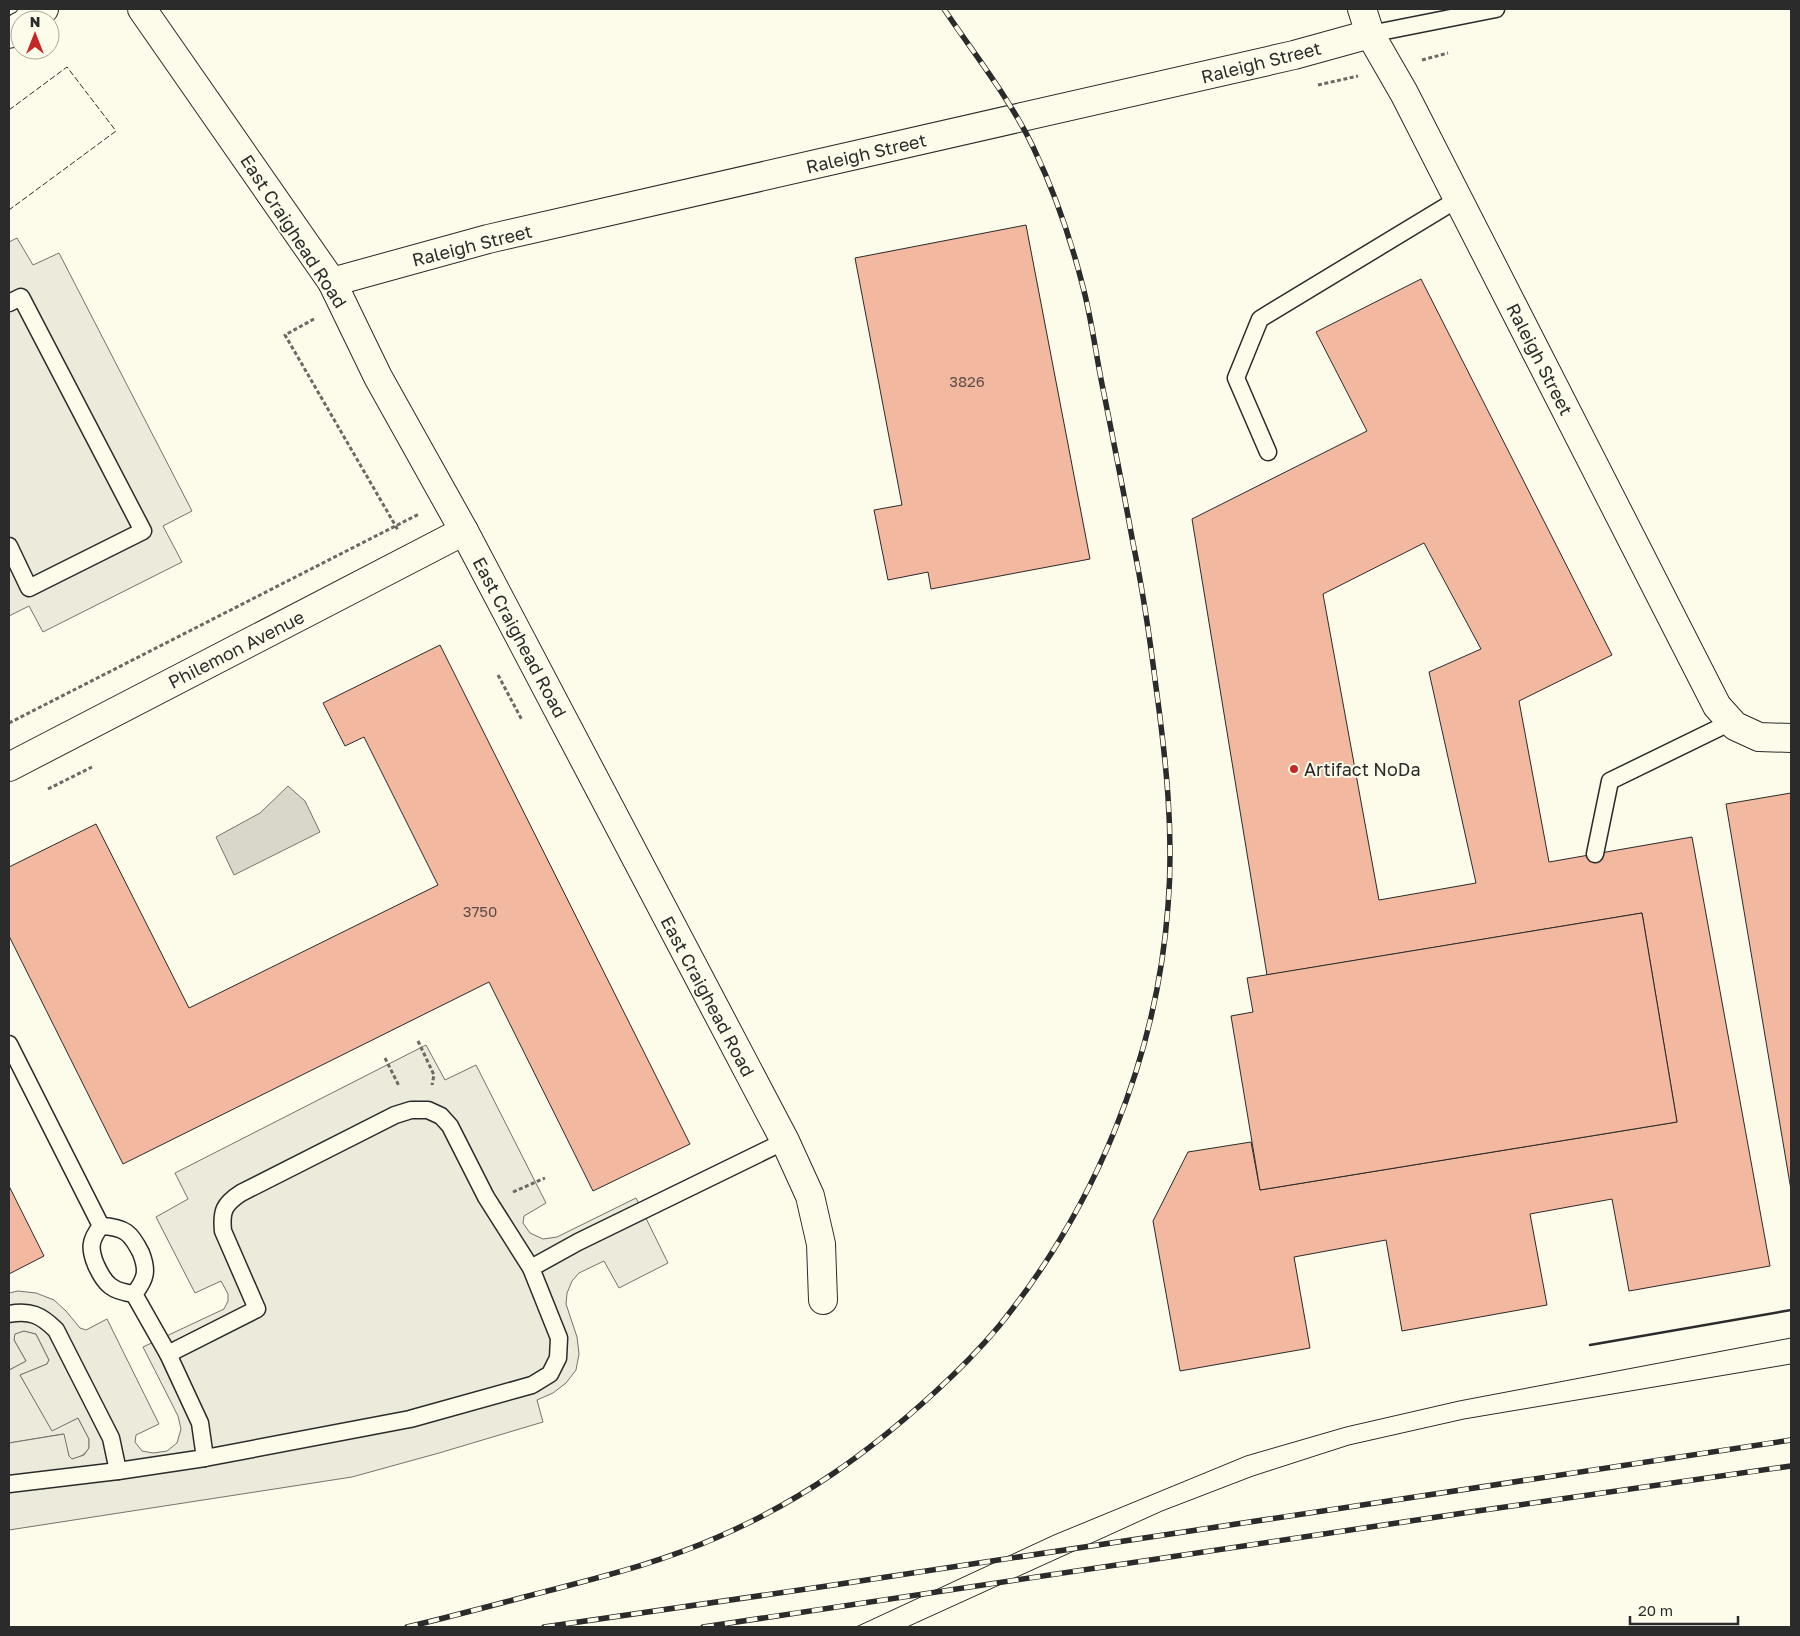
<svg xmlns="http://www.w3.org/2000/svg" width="1800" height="1636" font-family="'Golos Text',sans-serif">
<rect width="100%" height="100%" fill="#fdfbea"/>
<!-- green -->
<path fill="#ecebdb" stroke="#74746e" d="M24,1331l12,3 13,26 -2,4 -27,11 32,55 26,-12 11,21v9c-5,7 -9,10 -18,11l-2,-3 -6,-22 -54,9v-73l17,-9 -12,-21v-6z"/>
<!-- parking -->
<g fill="#eceadb" stroke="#74746e">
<path d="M17,238l16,27 26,-12 133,258 -29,15 19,36 -139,70 -14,-26 -20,10v-374z"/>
<path d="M426,1045l19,35 31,-15 70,138 -22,13 -1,7 7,10 13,6 14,-2 79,-39 32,65 -49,25 -15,-27 -25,12 -7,8 -5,12 -1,11 11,33 2,17 -3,16 -10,13 -13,10 -16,7 6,22 -104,31 -87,24 -343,53v-87l55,-9 5,22 3,3 12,-4 5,-7v-9l-11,-21 -26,13 -32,-56 27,-11 2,-4 -13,-26 -12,-3 -9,3 -1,6 12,21 -17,9v-77l9,-2 18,2 18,7 12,11 14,17 6,2 21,-11 52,105 -23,11 -1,7 7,9 11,2 14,-2 10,-8 4,-14 -3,-13 -35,-69 81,-38 4,-8v-7l-7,-13 -26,12 -39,-76 32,-18 -13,-26z"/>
</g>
<!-- water -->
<path fill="#d8d7c9" stroke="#74746e" d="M288,786l17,15 15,31 -86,43 -18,-38 44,-24z"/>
<!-- building -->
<g fill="#f2b8a0" stroke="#2b2b2b" fill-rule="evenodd">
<path d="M1026,225l64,334 -159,30 -3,-17 -40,8 -14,-70 28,-5 -47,-247z"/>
<path d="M1421,279l191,376 -93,46 30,161 143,-25 78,429 -141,25 -17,-92 -82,15 17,91 -145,26 -16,-91 -92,17 16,91 -130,23 -27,-150 35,-69 63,-10 9,48 417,-68 -35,-209 -375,62 -75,-456 175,-88 -51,-99zM1424,543l57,106 -52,23 47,211 -97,17 -56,-306z"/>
<path d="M440,645l250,499 -97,47 -104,-209 -366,182 -114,-228v-69l87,-43 93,184 249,-123 -74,-148 -19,9 -22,-43z"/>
<path d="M1791,793v397l-65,-386z"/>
<path d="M1642,913l35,209 -417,68 -29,-174 22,-4 -6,-34z"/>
<path d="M9,1186l35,70 -35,18z"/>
</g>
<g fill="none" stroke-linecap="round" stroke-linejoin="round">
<!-- lane casing -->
<g stroke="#2b2b2b" stroke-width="19">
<g id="lane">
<path d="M1370,34l126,-25"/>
<path d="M9,303l12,-6 122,234 -114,57 -20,-42"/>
<path d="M1268,452l-32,-74 24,-59 198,-120"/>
<path d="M1595,854l15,-73 121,-59"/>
<path d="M9,1044l92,182"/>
<path d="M101,1226c24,1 30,7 40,27 7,18 5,26 -7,41"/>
<path d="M101,1226c-11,14 -12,22 -5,39 9,20 16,26 38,29"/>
<path d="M531,1268l47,-26 207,-101"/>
<path d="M134,1294l34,60 32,69 5,35"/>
<path d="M9,1314c21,-4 32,1 47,16l55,108 7,33"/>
<path d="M9,1484l109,-13 87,-13 205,-39 122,-34 18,-11 8,-16 1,-20 -28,-70 -45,-71 -36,-71 -9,-10 -13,-6h-17l-16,5 -154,78c-17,11 -20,18 -18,38l34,78 -89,45"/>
</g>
</g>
<!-- street casing -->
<g stroke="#2b2b2b" stroke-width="30">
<g id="street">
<path d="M1362,9l8,25 34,59 313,613 18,20 24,11 32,1"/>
<path d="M28,20l16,-11"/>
<path d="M9,34l11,-8"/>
<path d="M332,282l156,-43 806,-184 76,-21"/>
<path d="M9,767l455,-236"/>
</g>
</g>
<!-- secondary casing -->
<g stroke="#2b2b2b" stroke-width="30">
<path id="secondary" d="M142,9l190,273 46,95 86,154 321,610 25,55 11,48 2,56"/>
</g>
<!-- path -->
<g stroke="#6a6964" stroke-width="3" stroke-dasharray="4 2.5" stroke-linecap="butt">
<path d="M1422,60l26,-7"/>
<path d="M1318,85l40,-9"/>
<path d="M314,319l-29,16 113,195"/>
<path d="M498,675l24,45"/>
<path d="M9,723l410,-209"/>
<path d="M48,789l44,-22"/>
<path d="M418,1041l16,34 -2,10"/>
<path d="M385,1058l14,28"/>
<path d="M513,1192l32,-14"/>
</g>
<!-- lane -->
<use href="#lane" stroke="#fdfbea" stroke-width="16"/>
<!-- street -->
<use href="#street" stroke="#fdfbea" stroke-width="28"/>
<!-- secondary -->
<use href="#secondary" stroke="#fdfbea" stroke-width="28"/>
<!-- tram -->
<g stroke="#2b2b2b" stroke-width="1">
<path d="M856,1627l198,-92 192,-79 100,-29 113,-26 332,-63"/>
<path d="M907,1627l255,-116 91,-35 96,-31 115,-26 327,-55"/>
</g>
<!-- rail casing -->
<g stroke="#2b2b2b" stroke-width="5.5">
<g id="rail">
<path d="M407,1627c51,-12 101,-26 152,-39 54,-14 107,-28 159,-51 83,-36 149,-83 216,-144 23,-21 45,-43 65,-67 96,-118 158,-268 169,-420 6,-73 -2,-146 -12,-219 -6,-48 -13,-96 -23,-144 -10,-55 -21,-109 -32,-164 -6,-31 -10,-62 -18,-92 -12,-47 -28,-94 -49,-138 -23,-49 -60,-95 -90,-140"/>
<path d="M544,1627l283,-41 964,-146"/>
<path d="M703,1627l774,-116 314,-45"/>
</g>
</g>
<!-- rail -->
<use href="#rail" stroke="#fdfbea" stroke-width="4" stroke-dasharray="11" stroke-linecap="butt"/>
<!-- fence -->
<path stroke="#2b2b2b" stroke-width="1" stroke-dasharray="6 2.5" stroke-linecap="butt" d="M9,110l58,-43 49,64 -107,79"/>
<!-- wall -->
<path stroke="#2b2b2b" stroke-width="2.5" d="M1590,1345l201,-35"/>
</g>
<!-- markers -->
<circle fill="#c62828" stroke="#fdfbea" stroke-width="2" cx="1294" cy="769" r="5"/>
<g text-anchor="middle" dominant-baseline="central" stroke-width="4" stroke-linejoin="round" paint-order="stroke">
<!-- number labels -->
<g font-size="15" fill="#5d4e48">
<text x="967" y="381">3826</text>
<text x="480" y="911">3750</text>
</g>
<!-- street labels -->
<g font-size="18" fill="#2b2b2b" stroke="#fdfbea">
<text transform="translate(1261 62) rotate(-14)">Raleigh Street</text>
<text transform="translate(866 153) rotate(-13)">Raleigh Street</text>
<text transform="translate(294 231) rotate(57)">East Craighead Road</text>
<text transform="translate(472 245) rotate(-14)">Raleigh Street</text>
<text transform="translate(1540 359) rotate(63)">Raleigh Street</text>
<text transform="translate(520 637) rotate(62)">East Craighead Road</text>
<text transform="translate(236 649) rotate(-27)">Philemon Avenue</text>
<text transform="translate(708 996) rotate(62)">East Craighead Road</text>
</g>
<!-- poi labels -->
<g font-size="18" fill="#2b2b2b" stroke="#fdfbea" text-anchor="start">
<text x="1304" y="769">Artifact NoDa</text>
</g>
</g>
<!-- border -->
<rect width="1800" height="1636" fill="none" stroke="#2b2b2b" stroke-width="20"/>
<!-- north arrow -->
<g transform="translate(35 35)"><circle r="24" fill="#fdfbea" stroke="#a9a89e"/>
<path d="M0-4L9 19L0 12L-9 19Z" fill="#c62828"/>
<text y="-8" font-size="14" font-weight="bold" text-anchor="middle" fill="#2b2b2b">N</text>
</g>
<!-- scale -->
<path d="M1630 1616v8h108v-8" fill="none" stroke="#2b2b2b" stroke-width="2.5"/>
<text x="1638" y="1616" font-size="15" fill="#2b2b2b" stroke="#fdfbea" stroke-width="4" paint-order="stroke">20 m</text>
</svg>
